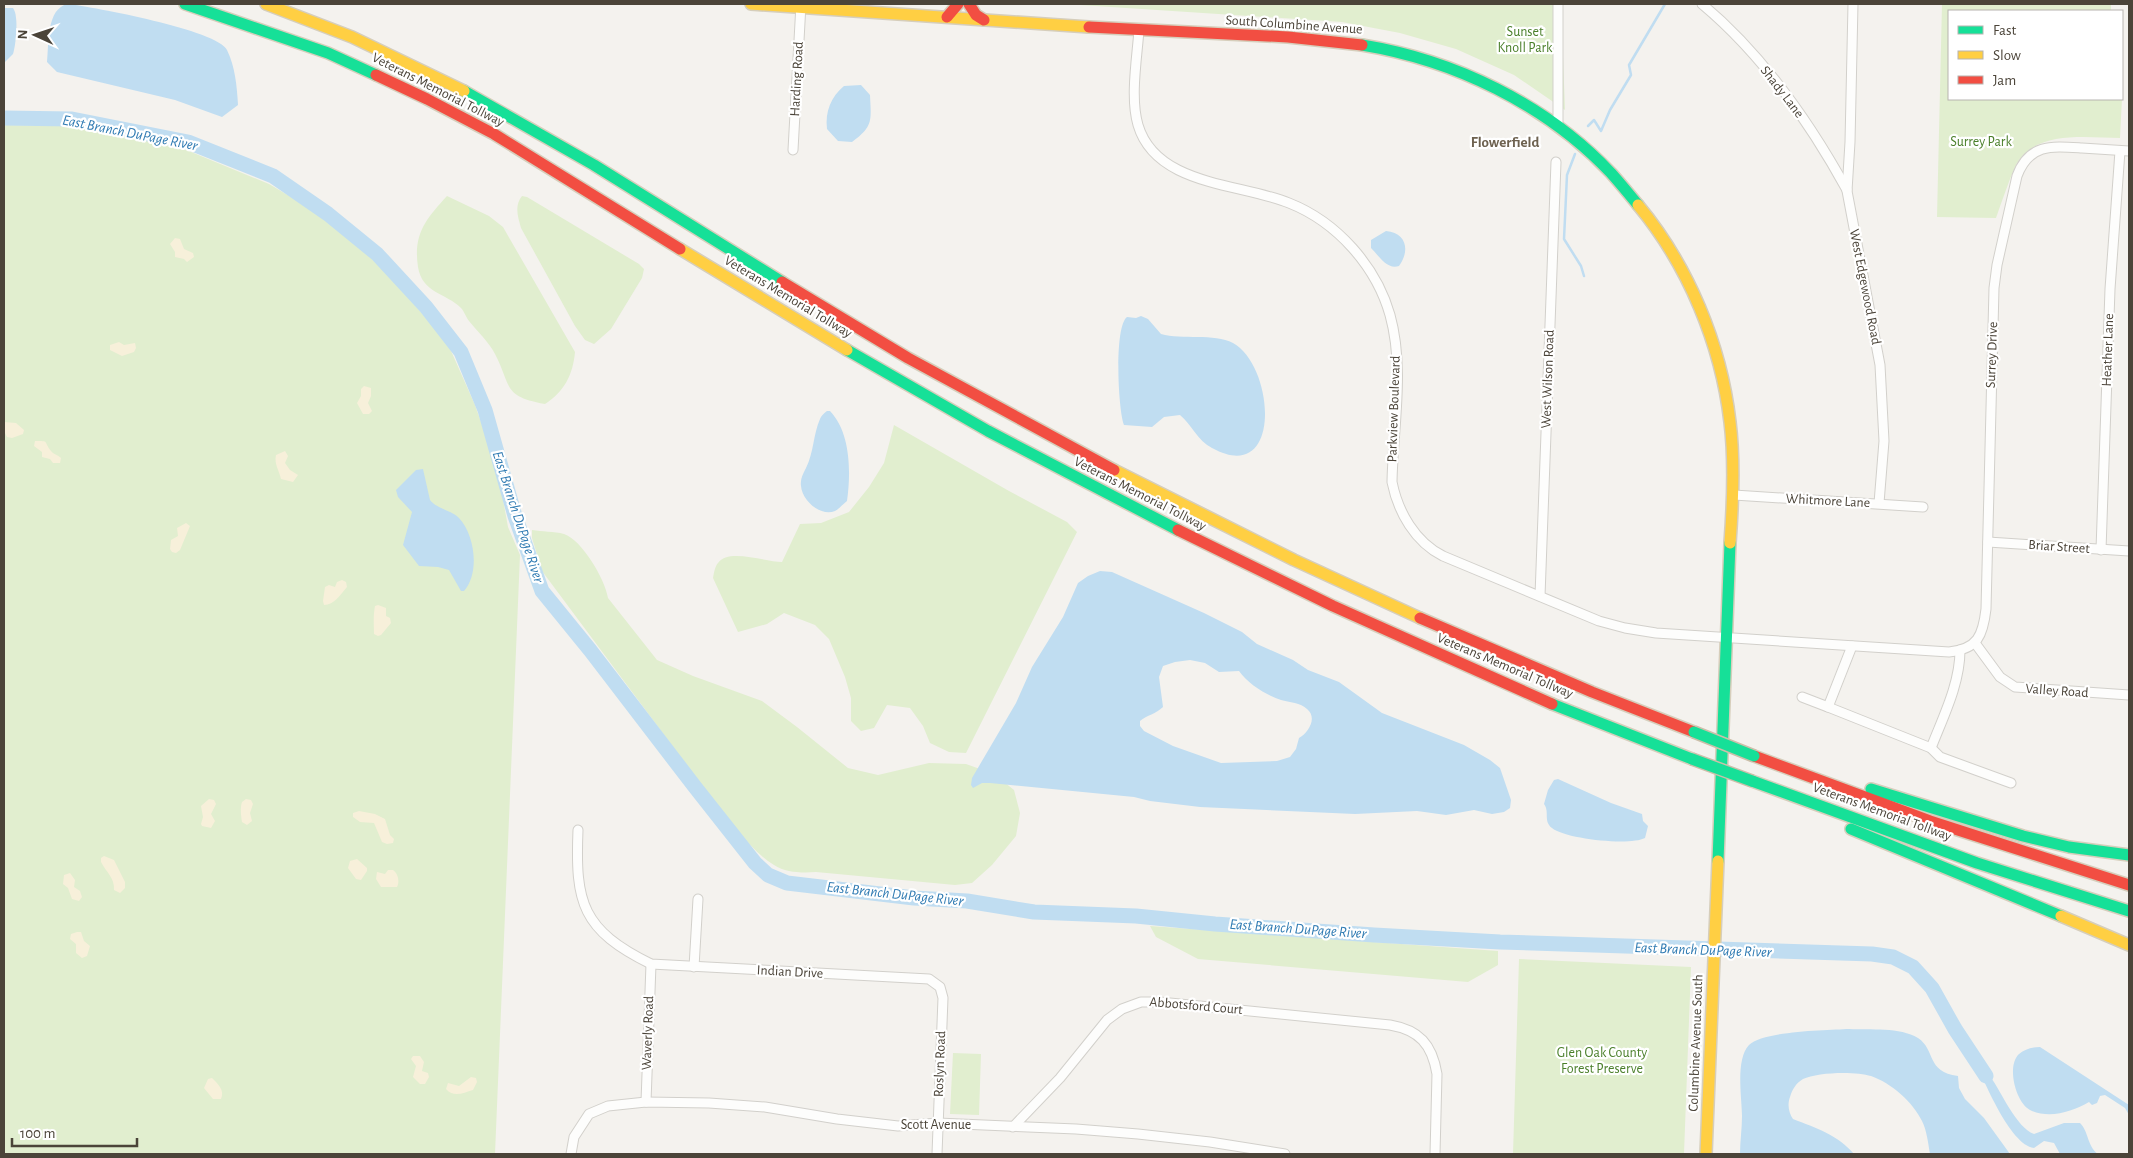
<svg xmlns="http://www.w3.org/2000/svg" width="2133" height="1158" font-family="'Alegreya Sans',sans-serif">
<rect width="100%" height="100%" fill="#f4f2ee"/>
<!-- green -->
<g fill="#e1eecf">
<path d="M1065,4h496l4,106 -51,-35 -58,-26 -56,-16 -58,-11z"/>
<path d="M1942,4h169v7h-162v88l173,-1 -2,40c-34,0 -86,-9 -105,29 -7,16 -13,34 -19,51l-59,-1z"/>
<path d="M4,125l71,1 36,3 56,13 102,42 34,20 48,34 34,32 63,74 27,61 18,51 7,27 8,44 12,28 -25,599h-491z"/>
<path d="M447,196l42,20 14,11 72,125c-2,23 -11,40 -30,52 -43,-8 -33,-17 -50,-50 -6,-12 -18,-23 -26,-33 -3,-4 -5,-10 -8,-13 -15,-15 -39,-15 -43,-41 -5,-33 8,-48 29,-71z"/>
<path d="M522,196l5,1 112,67 5,5 -2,9 -31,51 -17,15 -9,-4 -10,-14 -54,-98c-3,-11 -7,-22 1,-32z"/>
<path d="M894,425l115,66 58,31 10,10 -111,221 -17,-1 -19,-9 -7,-17 -13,-18 -23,-3 -13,23 -13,3 -10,-10v-23l-6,-21 -16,-38 -14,-14 -31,-12 -17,11 -29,8 -25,-54c1,-5 2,-12 5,-15 10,-15 48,-1 64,-1l18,-38 21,-1 28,-11 20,-25 15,-24z"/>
<path d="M532,530c10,2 22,1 32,4 18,6 41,45 44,64l49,62 36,16 69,25 35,26 51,41 30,7 51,-12 37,1 28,10 20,16 6,23 -4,23 -24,29 -20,18 -17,2 -139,-13c-13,1 -30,1 -42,-7 -23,-14 -43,-43 -60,-63l-172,-231 -10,-33z"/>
<path d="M1150,926l348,25v14l-30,17 -270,-23 -42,-22z"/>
<path d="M1519,959l172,8 -7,187h-171z"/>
<path d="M953,1053l28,1 -2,61 -29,-1z"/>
</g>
<!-- sand -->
<g fill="#f7f0da">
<path d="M175,238l5,1 4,10 9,4 1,4 -7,5 -3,-3 -9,-2v-5l-5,-8z"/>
<path d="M119,342l5,3 11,-2 1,5 -2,4 -12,4 -12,-6v-5z"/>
<path d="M364,386l7,2v8l-3,7 4,8 -3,3h-6l-6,-11 4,-7v-7z"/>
<path d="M4,422l12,1 8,7 -1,4 -11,4 -5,-1 -3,-6z"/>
<path d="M35,441c15,0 8,0 16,10 2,3 7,4 10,7l-1,5h-7l-3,-4 -8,-2v-5l-8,-6z"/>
<path d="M285,451l3,5 -3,7 5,7 8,5 -5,7 -12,-3c-2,-9 -7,-15 -5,-24z"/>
<path d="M186,523l4,3 -10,24 -4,3 -4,-1 -2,-3 1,-9 7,-4 -1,-8z"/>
<path d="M342,580l4,2 1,5c-6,7 -13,18 -23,18l-1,-4 2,-14 4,-2 6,2 2,-5z"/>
<path d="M378,605l8,3v8l4,2 1,5 -10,12 -3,1 -4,-2c0,-10 -1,-18 1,-28z"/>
<path d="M209,799l5,1 2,4 -5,10 4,7 -4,7 -9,-2 -1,-2 2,-7 -2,-11z"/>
<path d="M246,799l5,1 2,4 -3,9 2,8 -5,4 -5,-3c-1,-7 -2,-14 0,-20z"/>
<path d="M359,811l16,3 10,5 5,16 4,4 -1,4 -6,1 -5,-2 -8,-19 -14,-1 -7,-5v-4z"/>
<path d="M104,856l10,4 11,22v6l-5,5 -6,-3c1,-12 -8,-18 -13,-28v-4z"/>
<path d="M357,859l10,9v3l-6,9 -5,-1 -8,-11 2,-7z"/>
<path d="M388,870h5c5,3 7,12 4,17h-16l-5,-8 1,-7 8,2z"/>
<path d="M70,873l5,7 -1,7 6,4 2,6 -3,4 -7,-2 -4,-11 -5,-4 1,-9z"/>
<path d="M77,932h4l3,9 6,5 -3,10 -5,2 -6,-5v-9l-6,-5 1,-5z"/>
<path d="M413,1056h7l4,6 -2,9 6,2 1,4 -4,7h-5l-7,-7 3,-11 -5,-7z"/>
<path d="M471,1077l5,1 1,4 -4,8c-10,3 -19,8 -27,-1l2,-6 11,3z"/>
<path d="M212,1078c6,6 13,12 9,21h-8l-9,-11 4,-9z"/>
</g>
<!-- water -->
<g fill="#c0ddf1" fill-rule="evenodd">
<path d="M68,4c25,3 150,26 159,46 8,16 10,36 11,55l-16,12 -47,-17 -118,-28 -10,-10c2,-17 -1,-54 21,-58z"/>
<path d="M4,8h9c6,8 3,36 0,46l-9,9z"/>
<path d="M861,85l9,10c1,25 4,31 -18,47l-14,-1 -11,-12c-2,-18 4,-32 17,-43z"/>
<path d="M1386,231c21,2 24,20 13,35 -12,4 -20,-10 -28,-18v-8z"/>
<path d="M1141,316l7,3 13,15c21,6 53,-1 72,9 42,23 50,144 -21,105 -15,-8 -20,-23 -32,-33l-16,2 -12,10 -28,-2c-6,-16 -10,-98 3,-108l9,1z"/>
<path d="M827,411h3c21,22 21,62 17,90 -4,3 -8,8 -12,10 -15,6 -33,-11 -34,-25 -1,-7 2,-12 5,-18 8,-16 7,-33 14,-49 1,-3 4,-6 7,-8z"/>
<path d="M423,469l7,31c7,9 21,10 29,18 16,17 21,55 5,73h-3l-12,-21 -11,-3 -19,-1 -16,-21 9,-33 -14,-15 -2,-7 20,-20z"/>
<path d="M1100,571l12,1 92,41 38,19 15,12 36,16 15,10 31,12 43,31 82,32 26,15 10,8 11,32 -1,8 -6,4 -12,2 -18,-4 -28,5 -29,-4 -62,3 -155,-7 -50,-6 -16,-4 -144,-14h-8l-9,5 -2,-3 1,-7 44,-75 16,-36 31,-50 15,-34 10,-7zM1190,660l15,3 14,9 20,-1c9,13 27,24 42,29 8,2 20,3 26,9 11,9 1,24 -8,29l-3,11 -6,8 -13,4 -56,2 -48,-17 -29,-15 -4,-5v-5c7,-6 16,-7 23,-14l-4,-30 4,-11 12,-4z"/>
<path d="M1558,779l53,24 31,11 1,7 5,5 -3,12c-15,8 -80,1 -93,-10 -9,-7 -2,-16 -8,-24l4,-14 6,-10z"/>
<path d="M1849,1029c21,1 51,-2 69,9 18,12 8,34 40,38l1,12 6,11 19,19 26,36h-80c-2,-11 -3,-23 -8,-33 -9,-19 -31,-38 -51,-45 -15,-5 -54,-4 -68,3 -7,4 -11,11 -13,18 -3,8 -1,16 3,22 23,9 45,16 61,35h-114c0,-13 2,-25 2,-38 0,-18 -7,-56 7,-71 14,-14 80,-15 100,-16z"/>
<path d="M2040,1047l89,58v10l-4,-7 -20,-13 -5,1 -3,7 -5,2 -3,-3c-17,10 -40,17 -59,8 -14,-7 -24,-44 -11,-56 6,-5 13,-7 21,-7z"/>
<path d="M1974,1058c5,5 12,11 16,18 12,17 26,51 44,58l30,-11h16c9,9 7,23 18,31h-38l-6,-11 -10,-2 -10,7c-24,-3 -51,-69 -60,-90z"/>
</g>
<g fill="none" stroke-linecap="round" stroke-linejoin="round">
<!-- stream -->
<g stroke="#c0ddf1" stroke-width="2.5">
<path d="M1588,126l6,-6 7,11 9,-21 21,-35 -2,-10 36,-61"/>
<path d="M1575,154l-8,21 -3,64 17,27 3,10"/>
</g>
<!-- river -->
<path stroke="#c0ddf1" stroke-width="15" d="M4,118l68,1 116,23 85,34 55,38 49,40 49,53 35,45 24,58 30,106 27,75 48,59 105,137 60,76 13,12 19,8 127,15 53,3 67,11 102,4 79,8 159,11 126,7 372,12 21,3 20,10 19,21 23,41 31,47"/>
<!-- street casing -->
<g stroke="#d2d0cb" stroke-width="11">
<g id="street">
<path d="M1702,4c61,51 107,117 145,186"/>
<path d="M1853,4l-3,138 -3,49 33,174 4,76 -5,62"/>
<path d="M1139,30c-2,28 -9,68 -1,95 18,61 102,58 151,78 48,19 87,63 101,112 15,54 3,112 2,167 6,30 23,60 51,74l156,65 26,7 31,5 293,19c29,-3 34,-17 37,-43l8,-321 3,-23 20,-89c12,-33 36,-30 65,-28 16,1 32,2 47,3"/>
<path d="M1558,126v-122"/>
<path d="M793,150l8,-146"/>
<path d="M1734,495l189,12"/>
<path d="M1988,542l141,9"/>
<path d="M2101,550l9,-261 10,-138"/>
<path d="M1540,596l16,-434"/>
<path d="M1975,643l25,34 15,10 114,8"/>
<path d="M1852,646l-24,61 103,41 9,9 71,26"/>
<path d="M1802,697l26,10"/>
<path d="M1931,748c12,-31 29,-64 29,-98"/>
<path d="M578,830c-3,73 4,100 73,134l278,15 11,8 3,11 -6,156"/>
<path d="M694,967l4,-68"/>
<path d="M646,1102l5,-138"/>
<path d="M1013,1127l47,-49 47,-58 15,-11 19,-7h19l230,23c29,5 42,19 47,49l-2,80"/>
<path d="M571,1154l3,-17 15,-23 19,-8 38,-4 63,1 56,4 72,12 61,7 40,-3 138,6 62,5 72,8 75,12"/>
</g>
</g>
<!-- fast casing -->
<g stroke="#d6cebb" stroke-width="14">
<g id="fast">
<path d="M185,4l143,49 48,22"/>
<path d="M1362,45c92,15 184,59 249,128 9,10 18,21 27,32"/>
<path d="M464,91l130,74 188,117"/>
<path d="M847,350l141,81 190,99"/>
<path d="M1552,704l140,55"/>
<path d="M1752,781l225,82 152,48"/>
<path d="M1871,789l152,47 46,11 60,8"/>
<path d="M1851,829l210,87"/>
<path d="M1718,861l12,-318"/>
</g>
</g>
<!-- slow casing -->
<g stroke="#d6cebb" stroke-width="14">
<g id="slow">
<path d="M266,4l86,33 112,54"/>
<path d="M751,4l338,23"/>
<path d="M1638,205c50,60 83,139 92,217 5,40 3,81 0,121"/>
<path d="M680,249l167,101"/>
<path d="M1114,470l180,90 126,58"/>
<path d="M2061,916l68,29"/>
<path d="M1706,1154l12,-293"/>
</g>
</g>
<!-- jam casing -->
<g stroke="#d6cebb" stroke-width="14">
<g id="jam">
<path d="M969,4l7,11 8,5"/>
<path d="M947,17l11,-13"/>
<path d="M1089,27l199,10 74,8"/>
<path d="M376,75l51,24 67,35 186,115"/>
<path d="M782,282l126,76 206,112"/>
<path d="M1178,530l155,76 219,98"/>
<path d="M1420,618l172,74 102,40"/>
<path d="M1754,756l176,65 199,64"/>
</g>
</g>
<!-- street -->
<use href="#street" stroke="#fdfdfc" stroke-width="9"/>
<!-- fast -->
<use href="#fast" stroke="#16e098" stroke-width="11"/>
<!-- slow -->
<use href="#slow" stroke="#ffcf43" stroke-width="11"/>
<!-- jam -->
<use href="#jam" stroke="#f24e42" stroke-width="11"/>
<!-- fast-bridge casing -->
<g stroke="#ccbfa9" stroke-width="14" stroke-linecap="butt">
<g id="fast-bridge">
<path d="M1694,732l60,24"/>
<path d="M1692,759l60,22"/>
</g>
</g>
<!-- fast-bridge -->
<use href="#fast-bridge" stroke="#16e098" stroke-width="11"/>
</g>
<g text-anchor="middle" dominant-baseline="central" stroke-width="4.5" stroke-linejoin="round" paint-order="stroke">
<!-- street labels -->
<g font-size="14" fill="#4b4439" stroke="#fff">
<text transform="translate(1294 25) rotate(4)">South Columbine Avenue</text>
<text transform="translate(797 79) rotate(-87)">Harding Road</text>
<text transform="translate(438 90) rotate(27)">Veterans Memorial Tollway</text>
<text transform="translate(1782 92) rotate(52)">Shady Lane</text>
<text transform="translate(1865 287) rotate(79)">West Edgewood Road</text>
<text transform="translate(788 297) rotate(31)">Veterans Memorial Tollway</text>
<text transform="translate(2108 350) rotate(-88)">Heather Lane</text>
<text transform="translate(1992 355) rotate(-88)">Surrey Drive</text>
<text transform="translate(1548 379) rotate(-88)">West Wilson Road</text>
<text transform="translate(1394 409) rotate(-88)">Parkview Boulevard</text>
<text transform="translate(1140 494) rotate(27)">Veterans Memorial Tollway</text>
<text transform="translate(1828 501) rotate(3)">Whitmore Lane</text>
<text transform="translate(2059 547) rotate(4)">Briar Street</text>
<text transform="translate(1505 666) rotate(23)">Veterans Memorial Tollway</text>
<text transform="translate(2057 691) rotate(4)">Valley Road</text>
<text transform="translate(1882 812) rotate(20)">Veterans Memorial Tollway</text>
<text transform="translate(790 972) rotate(3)">Indian Drive</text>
<text transform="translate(1196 1006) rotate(5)">Abbotsford Court</text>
<text transform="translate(648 1033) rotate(-88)">Waverly Road</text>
<text transform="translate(1696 1043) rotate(-88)">Columbine Avenue South</text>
<text transform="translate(940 1064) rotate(-88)">Roslyn Road</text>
<text x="936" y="1125">Scott Avenue</text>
</g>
<!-- park labels -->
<g font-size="14" fill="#4a7f2a" stroke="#fff">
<text x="1525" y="32">Sunset<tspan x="1525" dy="16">Knoll Park</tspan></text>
<text x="1981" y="142">Surrey Park</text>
<text x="1602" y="1053">Glen Oak County<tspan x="1602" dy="16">Forest Preserve</tspan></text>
</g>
<!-- water labels -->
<g font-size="15" font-style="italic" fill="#2e7ab2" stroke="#fff">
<text transform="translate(130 133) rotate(11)">East Branch DuPage River</text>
<text transform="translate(518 517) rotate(72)">East Branch DuPage River</text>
<text transform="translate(895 894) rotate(6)">East Branch DuPage River</text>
<text transform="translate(1298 929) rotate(4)">East Branch DuPage River</text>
<text transform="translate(1703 950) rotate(2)">East Branch DuPage River</text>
</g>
<!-- neighbourhood labels -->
<g font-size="15" font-weight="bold" fill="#6e6250" stroke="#fff">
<text x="1505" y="142">Flowerfield</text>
</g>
</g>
<!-- border -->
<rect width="2133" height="1158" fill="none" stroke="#4b4439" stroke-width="10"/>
<!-- legend -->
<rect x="1948" y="10" width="175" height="90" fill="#ffffff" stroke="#b7b4b0"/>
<rect x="1958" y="26" width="25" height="8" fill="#16e098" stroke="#b7b4b0"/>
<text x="1993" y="35" font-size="15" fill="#4b4439">Fast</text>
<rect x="1958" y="51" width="25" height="8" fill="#ffcf43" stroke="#b7b4b0"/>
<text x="1993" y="60" font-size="15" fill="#4b4439">Slow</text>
<rect x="1958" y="76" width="25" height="8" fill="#f24e42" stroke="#b7b4b0"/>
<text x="1993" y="85" font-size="15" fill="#4b4439">Jam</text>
<!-- north arrow -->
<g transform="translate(35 35) rotate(273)" stroke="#ffffff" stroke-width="4" paint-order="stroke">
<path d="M0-4L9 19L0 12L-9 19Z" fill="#4b4439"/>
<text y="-8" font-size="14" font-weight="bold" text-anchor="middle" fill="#4b4439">N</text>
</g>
<!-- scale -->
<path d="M12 1138v8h125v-8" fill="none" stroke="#4b4439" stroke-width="2.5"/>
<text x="20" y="1138" font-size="15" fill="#4b4439" stroke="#ffffff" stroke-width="4" paint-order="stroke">100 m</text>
</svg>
